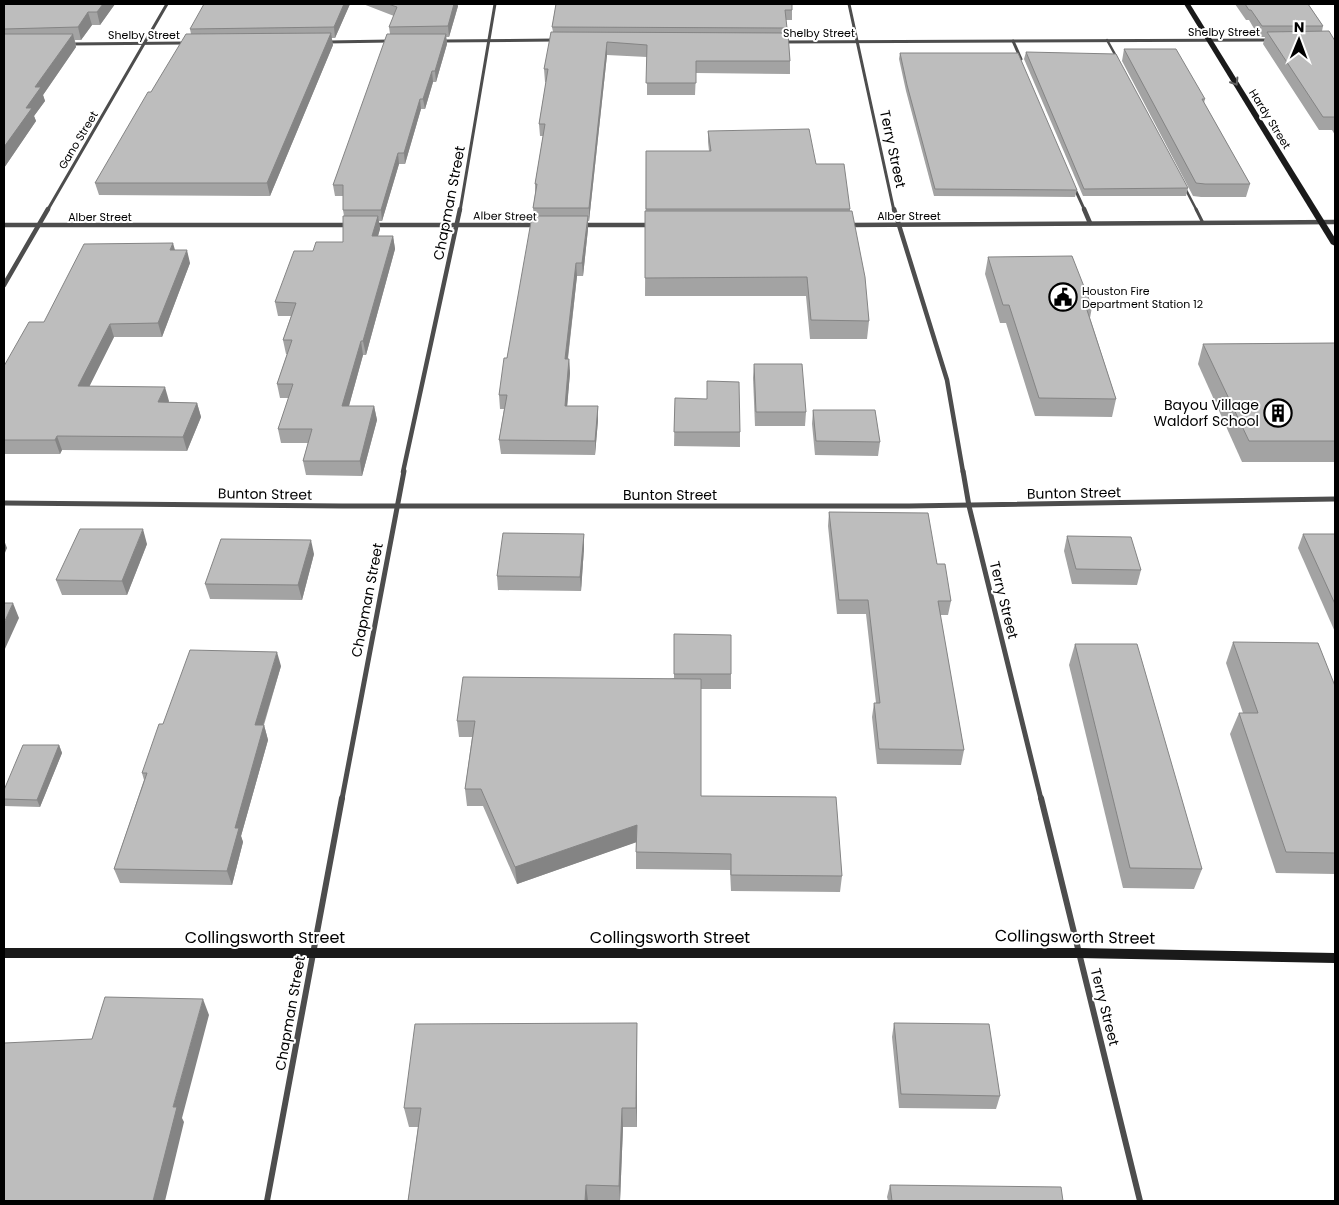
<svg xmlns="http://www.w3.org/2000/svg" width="1339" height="1205" font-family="Poppins,sans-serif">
<rect width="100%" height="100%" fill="#fff"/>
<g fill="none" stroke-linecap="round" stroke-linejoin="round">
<!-- lane-far1 -->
<g stroke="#4d4d4d" stroke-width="2.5">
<path d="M1107,40l10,18"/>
<path d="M1185,188l12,23"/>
</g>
<!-- lane -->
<path stroke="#4d4d4d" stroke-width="3" d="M1196,209l7,14"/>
<!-- street-far3 -->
<g stroke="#4d4d4d" stroke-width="3">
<path d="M849,4l45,207"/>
<path d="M442,41l114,-1"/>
<path d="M1013,41l8,18"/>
<path d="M327,42l64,-1"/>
<path d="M782,42l489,-2"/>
<path d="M69,44l117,-1"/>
<path d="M1074,187l11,24"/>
<path d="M47,211l120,-207"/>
<path d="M460,211l35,-207"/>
</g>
<!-- street-far2 -->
<g stroke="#4d4d4d" stroke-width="4.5">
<path d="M894,209l53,171 16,92"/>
<path d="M1084,209l6,14"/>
<path d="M4,225h344"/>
<path d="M374,225h162"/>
<path d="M582,225h69"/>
<path d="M849,225l486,-3"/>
<path d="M4,285l44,-76"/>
<path d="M403,472l57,-263"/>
</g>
<!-- street-far1 -->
<g stroke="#4d4d4d" stroke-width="5">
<path d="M963,471l6,35 72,293"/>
<path d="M4,503l338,3h567l426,-7"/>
<path d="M342,799l62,-328"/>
</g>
<!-- street -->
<g stroke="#4d4d4d" stroke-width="6">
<path d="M1041,798l99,403"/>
<path d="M267,1201l75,-403"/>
</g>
<!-- secondary -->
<g fill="#1a1a1a" fill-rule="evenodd">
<path d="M1184,4h6l145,234v8l-4,-2z"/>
<path d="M4,948h1076l255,5v10l-255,-5h-1076z"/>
</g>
</g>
<!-- wall -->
<g fill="#a3a3a3">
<path d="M4,4h111l-15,21h-8l-11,15h-6l1,7 -33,48 2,6 -11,15 2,5 -32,47z"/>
<path d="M350,4l-15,34h-4l2,7 -63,151 -171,-1 -4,-12 56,-91 40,-58 -1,-5z"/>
<path d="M363,4h94l1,2 -9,31h-3l1,7 -11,38h-3l-8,27h-4l-16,55h-6l-17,57h-3l1,8 -2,7h15l2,13 -29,106h-3l-14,51h25l3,14 -15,56 -56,-1 -3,-14 5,-18h-27l-3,-14 11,-31h-9l-3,-14 10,-30h-1l-3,-14 8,-24h-13l-3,-14 38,-51 30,-9 1,-26 -1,-6v-14h-8l-2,-11 57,-151 -1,-7 5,-11z"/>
<path d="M556,4l236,6v10h-6l1,13 3,28v13l-94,-1 -1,22h-48v-38l-40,-2 -18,166h-1v8l-5,47h-6l-9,83h1l1,14 -3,33h31v14l-3,35 -94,-1 -2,-14 5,-31h-4l-1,-14 8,-37 27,-142 -1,-8 2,-14v-10l8,-48h-3l-1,-12 7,-42h-1l-1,-13 9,-37 -1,-5z"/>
<path d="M1235,4h73l15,22 -1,5 13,10v94l-3,-5h-13l-56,-86 2,-7h-6l-10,-17h-3z"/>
<path d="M1124,49l81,50 -1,4 46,81 -4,13h-45l-8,-1 -71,-135z"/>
<path d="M1026,52l162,136 -2,8h-103l-59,-137z"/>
<path d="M900,53l177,137 -2,7 -141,-1 -28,-105 -7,-32z"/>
<path d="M708,131l108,33 34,45v2l19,110 -2,18h-57l-4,-43h-161l1,-145h63l-1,-9z"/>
<path d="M175,250l15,13 -28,74h-48l-25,50 80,14 -1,1 29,1 4,14 -14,34 -125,-1 -2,4h-56v-88l40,-44z"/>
<path d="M988,257l104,50 -2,11 26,81 -4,18 -77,-1 -29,-93h-6l-15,-49z"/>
<path d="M1335,343v119h-93l-44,-98 5,-20z"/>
<path d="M754,364l52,48 -1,14h-50l-2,-48z"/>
<path d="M675,398l65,34v15l-66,-1z"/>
<path d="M813,410l67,32 -2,14 -63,-1 -3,-31z"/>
<path d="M829,512l108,52 14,37 -3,14h-8l24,135 -3,15 -84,-1 -5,-47 2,-14h2l-10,-89h-29l-9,-88z"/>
<path d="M584,534v14l-3,43 -83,-1 -1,-14z"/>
<path d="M1303,534h32v98l-37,-84z"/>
<path d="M1067,536l74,34 -4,15 -65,-1 -8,-33z"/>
<path d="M147,544l-20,51h-65l-6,-15z"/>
<path d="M314,554l-12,46 -92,-1 -5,-15z"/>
<path d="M674,634l57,40v15h-30v107l141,80 -2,16 -109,-1 -1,-21 -94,-1v-27l-119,42 -34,-78h-16l-2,-17 7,-52h-13l-2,-16 217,-43z"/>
<path d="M1233,642l102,44v188l-59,-1 -46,-139 9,-21h4l-17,-50z"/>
<path d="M1075,644l127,225 -8,20 -71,-1 -54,-223z"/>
<path d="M281,666l-17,59 4,15 -27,96 2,6 -11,43 -112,-2 -6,-14 30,-89 -2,-7 21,-49z"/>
<path d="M59,745l3,8 -22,54 -36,-1v-16z"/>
<path d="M637,1023v104h-14l-3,74h-212l10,-74h-9l-5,-19z"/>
<path d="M894,1023l106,73 -4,13 -97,-1 -7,-71z"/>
<path d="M890,1185l173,16h-175l-1,-4z"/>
</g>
<!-- shaded-wall -->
<g fill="#848484">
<path d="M103,4h12l-15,21 -3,-13z"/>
<path d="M344,4h6l-15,34 -1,-11z"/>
<path d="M454,4h3l1,2 -9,31 -1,-11z"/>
<path d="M88,12l4,13 -11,15 -3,-13z"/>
<path d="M331,33l2,12 -63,151 -3,-13z"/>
<path d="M73,34l3,13 -33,48 2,6 -11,15 2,5 -32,47v-21l22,-39 9,-21z"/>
<path d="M446,34l1,10 -11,38 -1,-11z"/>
<path d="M607,42v13l-18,166v-13z"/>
<path d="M432,71l1,11 -8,27 -2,-10z"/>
<path d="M420,99l1,10 -16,55 -1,-11z"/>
<path d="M398,153l1,11 -17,57 -1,-11z"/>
<path d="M378,216l2,13 -6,20 -2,-13z"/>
<path d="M588,216v13l-5,47 -1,-13z"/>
<path d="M393,236l2,13 -29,106 -3,-14z"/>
<path d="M173,243l4,14 -7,-7z"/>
<path d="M187,250l3,13 -28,74 -4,-14z"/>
<path d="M576,263l1,13 -11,97 -1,-14z"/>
<path d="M110,324l4,13 -32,64 -4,-15z"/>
<path d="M361,341l2,14 -18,65 -3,-14z"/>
<path d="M569,359l1,14 -4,47 -1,-14z"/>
<path d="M165,387l4,14 -7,15 -4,-14z"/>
<path d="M197,403l4,14 -14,34 -4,-14z"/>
<path d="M374,406l3,14 -15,56 -2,-15z"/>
<path d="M598,406v14l-3,35v-14z"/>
<path d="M57,436l5,14 -2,4 -5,-14z"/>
<path d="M143,529l4,15 -20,51 -5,-14z"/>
<path d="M584,534v14l-3,43 -1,-14z"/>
<path d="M4,540l3,8 -3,7z"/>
<path d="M311,540l3,14 -12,46 -4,-15z"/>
<path d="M13,603l6,15 -15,33v-28z"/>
<path d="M277,652l4,14 -22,73 -4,-14z"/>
<path d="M264,725l4,15 -27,96 2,6 -11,43 -5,-14 8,-43z"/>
<path d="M59,745l3,8 -22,54 -3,-7z"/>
<path d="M637,825v17l-120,42 -2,-17z"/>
<path d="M203,999l6,16 -27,103 2,4 -19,79h-12l20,-94z"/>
<path d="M637,1023v104l-1,-19z"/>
<path d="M622,1108l1,19 -3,74 -1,-15z"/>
<path d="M586,1185l2,16h-3z"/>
</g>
<!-- building -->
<g fill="#bdbdbd" stroke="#848484">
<path d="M4,4h99l-6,8h-9l-10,15 -74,2z"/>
<path d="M204,4h140l-10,23 -144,2z"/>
<path d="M388,4h66l-6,22 -59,1 8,-20z"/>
<path d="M556,4h236v6h-7l2,18 -235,-1z"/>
<path d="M1245,4h63l15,22h-61l-11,-16h-2z"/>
<path d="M1329,31l6,10v76h-12l-56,-85z"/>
<path d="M551,32l237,1 2,28h-94v22h-50l1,-38 -40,-3 -18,166h-56l4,-24h-2l10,-60h-6l9,-55h-4z"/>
<path d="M331,33l-64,150h-172l53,-91h3l35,-58z"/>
<path d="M4,34h69l-38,53h6l-15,21h6l-28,39z"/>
<path d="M387,34h59l-11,37h-3l-9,28h-3l-16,54h-6l-17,57h-38v-25h-10z"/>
<path d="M1124,49h52l29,50h-3l48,85h-45l-9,-1z"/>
<path d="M1026,52l90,2 72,134 -104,1z"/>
<path d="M900,53h118l59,137 -142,-1 -28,-104z"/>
<path d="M809,129l7,35h28l6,45h-204v-58h65l-3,-20z"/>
<path d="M645,211h207l13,66 4,44 -58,-1 -4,-43 -162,1z"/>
<path d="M343,216h35l-6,20h21l-30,105h-2l-19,65h32l-14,55h-57l9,-32h-34l15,-45h-16l15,-44h-9l13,-37 -21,-1 19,-51h19l3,-9h27z"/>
<path d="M532,216h56l-6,47h-6l-11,96h4l-4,47h33l-3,35 -96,-1 8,-45h-8l5,-37h3z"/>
<path d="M173,243l-3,7h17l-29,73 -48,1 -32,62 87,1 -7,15 39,1 -14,34 -126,-1 -2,4h-51v-74l25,-44h15l40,-78z"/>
<path d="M1072,256l20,51h-6l30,92 -77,-1 -30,-93h-6l-15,-48z"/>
<path d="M1335,343v98h-86l-46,-97z"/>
<path d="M754,364h48l4,48h-50z"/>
<path d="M707,381l32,1 1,50h-66l1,-34 32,1z"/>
<path d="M813,410h62l5,32 -64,-1z"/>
<path d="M829,512l99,1 9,51h8l6,37h-13l26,149 -85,-1 -5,-46h6l-12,-103h-29z"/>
<path d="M80,529h63l-21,52 -66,-1z"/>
<path d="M503,533l81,1 -4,43 -83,-1z"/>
<path d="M1303,534h32v70z"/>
<path d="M1067,536l64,1 10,33 -65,-1z"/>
<path d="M221,539l90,1 -13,45 -93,-1z"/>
<path d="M4,603h9l-9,20z"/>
<path d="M674,634l57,1v39h-57z"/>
<path d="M1233,642l85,1 17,43v167l-49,-1 -47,-139h19z"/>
<path d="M1075,644h62l65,225 -72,-1z"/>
<path d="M190,650l87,2 -22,73h9l-29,103h4l-12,43 -113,-2 33,-96h-5l17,-49h4z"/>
<path d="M463,677l238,2v117l135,1 6,79 -111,-1v-21l-95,-2 1,-27 -122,42 -34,-78h-16l10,-68h-18z"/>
<path d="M23,745h36l-22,55 -33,-1v-9z"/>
<path d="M105,997l98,2 -30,108h4l-24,94h-149v-158l88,-4z"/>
<path d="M637,1023l-1,85h-14l-3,78 -33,-1 -1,16h-177l13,-93h-17l11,-84z"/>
<path d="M894,1023l95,1 11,72 -99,-2z"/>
<path d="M890,1185l171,2 2,14h-171z"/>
</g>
<!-- one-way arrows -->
<defs><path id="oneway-chevron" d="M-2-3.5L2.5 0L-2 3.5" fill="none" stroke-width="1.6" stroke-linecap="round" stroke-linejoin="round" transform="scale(1.25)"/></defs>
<use stroke="#5f5f5f" href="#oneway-chevron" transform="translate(1235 82) rotate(58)"/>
<!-- icons -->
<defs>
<g id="civic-ring" transform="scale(1.4375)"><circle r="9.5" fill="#fff" stroke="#000" stroke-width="1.5"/><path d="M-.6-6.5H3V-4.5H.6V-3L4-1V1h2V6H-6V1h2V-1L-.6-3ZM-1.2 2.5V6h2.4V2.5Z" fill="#000"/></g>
<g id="building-ring" transform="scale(1.4375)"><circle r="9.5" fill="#fff" stroke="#000" stroke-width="1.5"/><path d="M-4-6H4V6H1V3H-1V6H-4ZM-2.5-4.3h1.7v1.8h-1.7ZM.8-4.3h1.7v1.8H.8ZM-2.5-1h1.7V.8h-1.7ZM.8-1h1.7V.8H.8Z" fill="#000"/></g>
</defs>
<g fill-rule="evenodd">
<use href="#civic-ring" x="1063" y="297"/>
<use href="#building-ring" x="1278" y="413"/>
</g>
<g text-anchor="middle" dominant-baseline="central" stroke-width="4" stroke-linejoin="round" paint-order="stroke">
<!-- far-street labels -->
<g font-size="11" fill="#000" stroke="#fff">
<text x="1224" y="32">Shelby Street</text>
<text x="819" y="33">Shelby Street</text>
<text x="144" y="35">Shelby Street</text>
<text transform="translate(1270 119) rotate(58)">Hardy Street</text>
<text transform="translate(78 140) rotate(-59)">Gano Street</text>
<text transform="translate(505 216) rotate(1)">Alber Street</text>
<text x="909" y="216">Alber Street</text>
<text x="100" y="217">Alber Street</text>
</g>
<!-- far-poi labels -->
<g font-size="11" fill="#000" stroke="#fff" text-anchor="start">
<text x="1082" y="291">Houston Fire<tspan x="1082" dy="13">Department Station 12</tspan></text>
</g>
<!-- street labels -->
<g font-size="14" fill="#000" stroke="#fff">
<text transform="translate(893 149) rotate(78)">Terry Street</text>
<text transform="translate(449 203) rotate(-79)">Chapman Street</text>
<text transform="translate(1074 493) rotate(-1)">Bunton Street</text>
<text transform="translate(265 494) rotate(1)">Bunton Street</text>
<text x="670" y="495">Bunton Street</text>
<text transform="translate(367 600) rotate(-79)">Chapman Street</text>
<text transform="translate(1004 600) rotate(76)">Terry Street</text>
<text transform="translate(1105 1007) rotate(76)">Terry Street</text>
<text transform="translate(290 1013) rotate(-80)">Chapman Street</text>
</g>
<!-- poi labels -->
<g font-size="14" fill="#000" stroke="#fff" text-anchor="end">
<text x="1259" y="405">Bayou Village<tspan x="1259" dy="16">Waldorf School</tspan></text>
</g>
<!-- near-street labels -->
<g font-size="16" fill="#000" stroke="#fff">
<text x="265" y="937">Collingsworth Street</text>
<text x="670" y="937">Collingsworth Street</text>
<text transform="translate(1075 937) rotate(1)">Collingsworth Street</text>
</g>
</g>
<!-- border -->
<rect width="1339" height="1205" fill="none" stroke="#000000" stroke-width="10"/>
<!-- north arrow -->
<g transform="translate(1299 40) rotate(1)" stroke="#ffffff" stroke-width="4" paint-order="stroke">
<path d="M0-4L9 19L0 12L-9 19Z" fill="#000000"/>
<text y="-8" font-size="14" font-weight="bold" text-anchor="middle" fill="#000000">N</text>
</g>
</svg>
